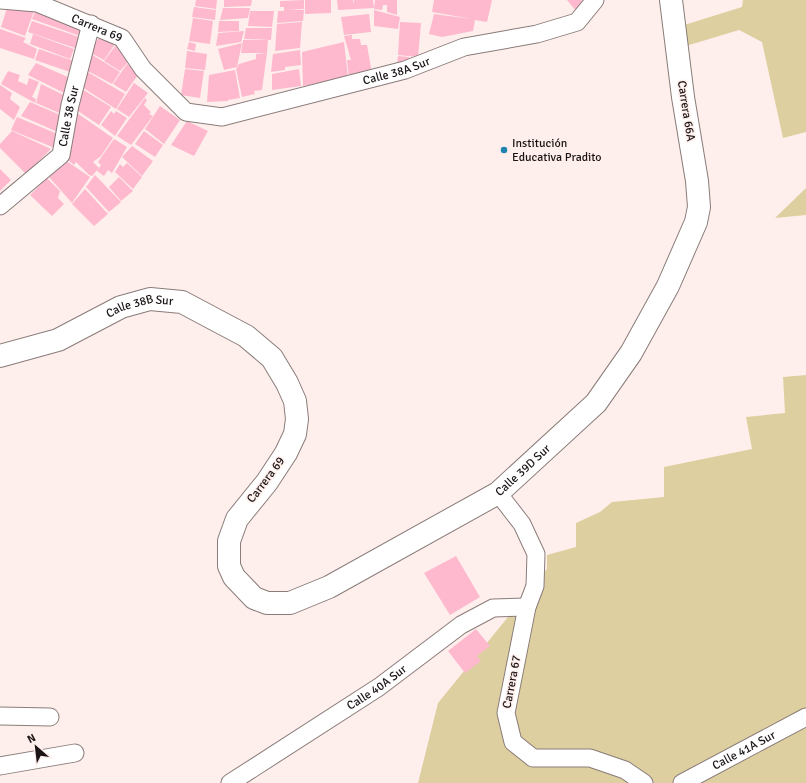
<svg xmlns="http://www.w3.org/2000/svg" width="806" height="783" font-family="Signika,sans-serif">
<rect width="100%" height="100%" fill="#ffefec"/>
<!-- green -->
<g fill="#decfa0">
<path d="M743,0h63v132l-23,6 -21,-96 -23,-12 -53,16 -5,-20 61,-19z"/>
<path d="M806,188v27l-31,3z"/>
<path d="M806,375v408h-388l20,-80 109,-134v-14l29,-8v-24l24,-11 12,-10 52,-5v-30l88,-18 -6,-32 39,-4 -2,-36z"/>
</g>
<!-- building -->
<g fill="#feb9ce">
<path d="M196,0h21l-1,9 -21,-3z"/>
<path d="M224,0h28l-1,6 -27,1z"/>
<path d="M304,0v9l-17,1h17l-1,11 -26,2 1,-12h6v-4h-4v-6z"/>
<path d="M305,0h26v13l-26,1z"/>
<path d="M337,0h16l1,4v-4h19l1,8 -36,2z"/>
<path d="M375,0h22v15l-10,-3v-7h-4l-1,5 -8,-1z"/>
<path d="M434,0h58l-5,22 -12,-2 -2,11 -31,6 -13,-3 5,-20 38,5 -40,-7z"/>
<path d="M567,0h14l4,4 -9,7z"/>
<path d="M8,5l27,3 -10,28 -24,-9z"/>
<path d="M194,7l22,3 -1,10 -23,-3z"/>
<path d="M223,8h27l-2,10 -28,2z"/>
<path d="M36,9l47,18 -3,9 -48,-17z"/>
<path d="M374,10l26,7 -2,12 -24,-3z"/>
<path d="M250,11h24l-2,16 -24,-1z"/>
<path d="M369,14l2,18 -27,3 -3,-18z"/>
<path d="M193,18l20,3 -3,23 -21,-3z"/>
<path d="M32,21l47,16 -4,11 -47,-16z"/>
<path d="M219,21h20v10l-21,1z"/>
<path d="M302,22l-2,26 -25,3 2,-27z"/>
<path d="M400,22l21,1 -3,34 -20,-2z"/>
<path d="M246,28h26l-1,12 -27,-1z"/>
<path d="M0,29l26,9 -3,4 14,7 -3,10 -34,-11z"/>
<path d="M244,31l-3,11 -25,4 2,-13z"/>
<path d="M33,34l41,15 -4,10 -40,-15z"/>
<path d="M352,35v4h8l1,6h6l4,23 -1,3 -21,6 -2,-17h4l-7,-24z"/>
<path d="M106,38l9,6 -11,16 -13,-7 3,-10 4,-4z"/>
<path d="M243,40h25l-1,13h-26z"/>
<path d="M189,42l7,2 -1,7 -8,-2z"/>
<path d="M344,42l4,35 -45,9 -1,-34z"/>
<path d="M242,43l-5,24 -13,3 -6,-21z"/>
<path d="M116,45l16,13 -12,13 -16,-10z"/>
<path d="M39,49l35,12 -4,11 -35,-12z"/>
<path d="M300,50l1,15 -16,2v3l-14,2 2,-18z"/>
<path d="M187,51l20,3 -2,16 -20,-2z"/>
<path d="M267,53l-5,37 -8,1 1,3 -13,3 -6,-28 3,-5 17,-5v-5z"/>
<path d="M91,54l29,18 -8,12 -26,-14z"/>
<path d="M398,56l11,1v4l-12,5z"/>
<path d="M36,63l34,15 -4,16 -38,-19z"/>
<path d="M127,64l13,8 -14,20 -13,-8z"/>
<path d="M185,69l19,2 -4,27 -19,-3z"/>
<path d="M299,69l2,17 -29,4v-16z"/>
<path d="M235,70l5,28 -12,2v1l-21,1 2,-27z"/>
<path d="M8,71l12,4 -2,6 9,4 2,-7 10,4 -7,15 4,2 -1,4 -34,-19z"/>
<path d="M86,71l39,23 -9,15 -34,-22z"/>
<path d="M134,83l14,10 -19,24 -12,-8z"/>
<path d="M41,84l27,13 -7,12 5,4 -2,2 -28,-12z"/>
<path d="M0,85l12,8 -2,6 10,8 -6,13 -14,-11z"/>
<path d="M82,89l29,18 -12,18 -21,-14z"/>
<path d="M145,98l2,2 -3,5 7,7 -2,2 4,2 -22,29 -14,-9z"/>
<path d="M30,102l35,15 -5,16 -39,-17z"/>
<path d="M160,106l20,14 -16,24 -19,-15z"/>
<path d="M111,111l3,3 2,-3 11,7 -12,18 -14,-11z"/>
<path d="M77,113l36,25 -12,18 -8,6 6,6 -7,8 -3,-1 -13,-13 -2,3 -7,-6 3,-4z"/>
<path d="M17,117l43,18 -3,14 -46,-19z"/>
<path d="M187,121l21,10 -14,25 -23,-11z"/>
<path d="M12,131l39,18 -16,16 3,4 -9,8 -29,-29v-4z"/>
<path d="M144,131l19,14 -8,12 -20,-13z"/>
<path d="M114,139l13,8 -15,26 -4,-3 -4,6 -7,-5 4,-6 -3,-3z"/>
<path d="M132,146l21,15 -11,15 -20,-19z"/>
<path d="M65,160l25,17 -18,26 -23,-26z"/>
<path d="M127,163l15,14 -9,12 -18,-17 5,-8 3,3z"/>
<path d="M0,169l11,11 -11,11z"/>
<path d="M95,175l26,27 -12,10 -23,-25z"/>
<path d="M119,177l14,14 -12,10 -12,-14z"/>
<path d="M47,178l13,13 -2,7 6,6 -12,12 -22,-21z"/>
<path d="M85,189l23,25 -14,12 -22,-22z"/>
<path d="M456,556l24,41 -30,18 -26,-42z"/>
<path d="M476,629l14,17 -13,10 4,5 -16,12 -17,-22z"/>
</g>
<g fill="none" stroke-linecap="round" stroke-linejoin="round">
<!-- minor casing -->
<g stroke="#897c79" stroke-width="19">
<g id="minor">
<path id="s1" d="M0,0l37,3 85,35 21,31 43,43 36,5 183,-47 59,-23 73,-13 40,-12 18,-22"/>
<path id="s2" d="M0,206l61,-51 9,-50 21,-81"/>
<path d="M498,493l24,31 14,30 -1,32 -8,21 -21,106 7,29 20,16h57l35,12 19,13"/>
<path d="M0,716l50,1"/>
<path d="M0,766l75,-13"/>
<path id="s3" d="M230,783l149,-96 82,-62 32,-17 34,-1"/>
<path id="s4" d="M682,783l124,-66"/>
</g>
</g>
<!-- secondary casing -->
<g stroke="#897c79" stroke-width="24">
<g id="secondary">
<path id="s5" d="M0,356l58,-16 63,-33 29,-8 32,3 64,34 26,22 15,25 8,18 2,18 -2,15 -9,19 -19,29 -30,37 -8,22v25l5,11 20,21 13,5h23l39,-16 169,-94 98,-90 35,-50 37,-67 28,-64 3,-15 -2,-26 -14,-84 -12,-97"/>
</g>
</g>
<!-- minor -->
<use href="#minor" stroke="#fff" stroke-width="17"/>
<!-- secondary -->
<use href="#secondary" stroke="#fff" stroke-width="22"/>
</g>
<!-- markers -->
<circle fill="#2083ae" stroke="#ffefec" stroke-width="1.5" cx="504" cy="150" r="4"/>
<g text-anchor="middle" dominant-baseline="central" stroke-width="3" stroke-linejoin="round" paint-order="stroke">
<!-- street labels -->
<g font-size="12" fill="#1a1514" stroke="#ffefec">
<text stroke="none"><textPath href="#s1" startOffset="102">Carrera 69</textPath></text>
<text stroke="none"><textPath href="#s1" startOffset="444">Calle 38A Sur</textPath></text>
<text transform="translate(686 111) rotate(81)">Carrera 66A</text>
<text stroke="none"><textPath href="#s2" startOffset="119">Calle 38 Sur</textPath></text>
<text stroke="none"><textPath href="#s5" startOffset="150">Calle 38B Sur</textPath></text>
<text stroke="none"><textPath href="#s5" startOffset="881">Calle 39D Sur</textPath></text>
<text transform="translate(266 480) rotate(-53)">Carrera 69</text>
<text transform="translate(512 682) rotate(-79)">Carrera 67</text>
<text stroke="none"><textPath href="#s3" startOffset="175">Calle 40A Sur</textPath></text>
<text stroke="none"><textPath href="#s4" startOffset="70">Calle 41A Sur</textPath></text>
</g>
<!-- poi labels -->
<g font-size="12" fill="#1a1514" stroke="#ffefec" text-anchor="start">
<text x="512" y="143">Institución<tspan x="512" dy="14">Educativa Pradito</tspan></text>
</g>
</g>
<!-- north arrow -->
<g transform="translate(36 747) rotate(332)" stroke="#ffefec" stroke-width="3" paint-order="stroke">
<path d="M0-3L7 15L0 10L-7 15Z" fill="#1a1514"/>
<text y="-6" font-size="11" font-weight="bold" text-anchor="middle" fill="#1a1514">N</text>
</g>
</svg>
